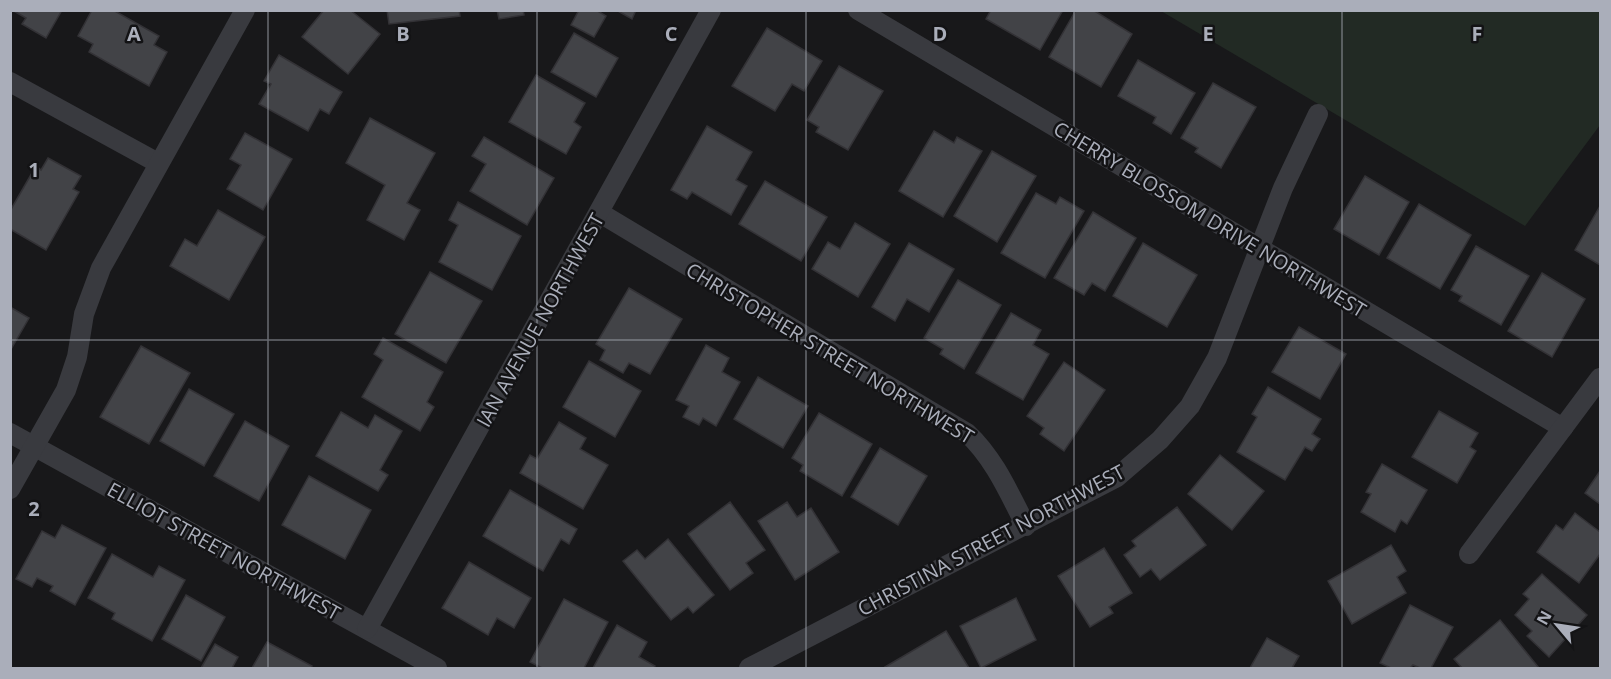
<svg xmlns="http://www.w3.org/2000/svg" width="1611" height="679" font-family="'Open Sans',sans-serif">
<rect width="100%" height="100%" fill="#18181a"/>
<!-- green -->
<path fill="#222a24" d="M1161,11h439v114l-75,101z"/>
<!-- building -->
<g fill="#424347" stroke="#333236" stroke-width="1.5">
<path d="M12,10h50l-16,28 -24,-14 4,-6z"/>
<path d="M92,10h21l46,26 -5,9 13,7 -18,34 -60,-34 4,-8 -15,-8z"/>
<path d="M324,10h26l30,24 -32,40 -46,-37z"/>
<path d="M387,10h72l1,6 -71,8z"/>
<path d="M497,10h26l1,5 -25,4z"/>
<path d="M579,10h17l10,6 -12,21 -23,-12z"/>
<path d="M616,10h20l-4,9z"/>
<path d="M991,10h72l-23,40 -54,-31z"/>
<path d="M1076,10h17l39,24 -31,53 -52,-30z"/>
<path d="M767,28l55,33 -18,30 -12,-7 -17,27 -43,-25z"/>
<path d="M574,33l44,25 -22,39 -45,-25z"/>
<path d="M279,55l63,37 -13,22 -9,-5 -12,22 -49,-27 12,-20 -7,-3z"/>
<path d="M1138,60l57,33 -24,41 -18,-11 3,-6 -38,-21z"/>
<path d="M839,66l44,25 -35,59 -32,-18 3,-5 -12,-7z"/>
<path d="M536,75l49,28 -11,19 7,5 -15,27 -57,-32z"/>
<path d="M1213,83l43,24 -35,61 -26,-16 3,-4 -17,-10z"/>
<path d="M370,118l65,35 -28,50 13,7 -16,30 -37,-20 18,-35 -39,-22z"/>
<path d="M707,126l45,26 -16,28 11,6 -16,29 -39,-23 -5,7 -16,-9z"/>
<path d="M934,131l20,12 3,-6 25,14 -39,66 -44,-26z"/>
<path d="M245,133l47,26 -29,51 -36,-21 14,-24 -11,-6z"/>
<path d="M484,137l70,41 -27,47 -57,-34 16,-27 -14,-8z"/>
<path d="M992,151l44,25 -39,66 -43,-26z"/>
<path d="M48,158l33,18 -8,13 6,3 -33,58 -36,-21v-18l26,-45 5,4z"/>
<path d="M1365,176l44,26 -30,53 -45,-26z"/>
<path d="M765,181l62,36 -26,44 -62,-37z"/>
<path d="M1036,193l20,11 4,-7 24,14 -39,67 -44,-25z"/>
<path d="M458,202l63,34 -29,54 -53,-28 19,-37 -9,-5z"/>
<path d="M1419,204l52,31 -31,54 -53,-31z"/>
<path d="M1600,206v59l-25,-15z"/>
<path d="M218,210l47,27 -36,63 -59,-34 15,-27 12,7z"/>
<path d="M1093,212l43,26 -31,53 -13,-8 -8,12 -30,-17z"/>
<path d="M855,223l35,21 -32,53 -46,-28 16,-27 12,7z"/>
<path d="M909,243l45,26 -25,43 -22,-13 -12,22 -23,-14z"/>
<path d="M1143,243l54,32 -30,52 -54,-31z"/>
<path d="M1476,246l53,30 -28,49 -42,-24 3,-5 -11,-6z"/>
<path d="M430,272l52,29 -36,62 -51,-29z"/>
<path d="M1542,273l43,26 -33,58 -44,-26z"/>
<path d="M958,280l43,25 -37,64 -24,-15 3,-5 -19,-11z"/>
<path d="M629,288l53,31 -32,55 -21,-11 -6,10 -23,-13 5,-10 -9,-6z"/>
<path d="M10,307l19,11 -19,33z"/>
<path d="M1011,313l30,17 -8,15 16,9 -26,46 -47,-27z"/>
<path d="M1299,327l47,27 -26,45 -48,-27z"/>
<path d="M383,338l60,34 -16,30 7,5 -14,24 -58,-34 21,-37 -9,-6z"/>
<path d="M706,345l23,13 -7,14 18,10 -24,44 -13,-8 -4,7 -16,-8 6,-11 -13,-6z"/>
<path d="M141,346l49,27 -41,71 -49,-27z"/>
<path d="M589,361l52,30 -26,46 -52,-30z"/>
<path d="M1064,362l41,28 -41,61 -24,-17 4,-6 -17,-12z"/>
<path d="M758,377l50,29 -25,42 -49,-29z"/>
<path d="M1268,387l53,32 -9,15 8,5 -8,12 -7,-4 -20,33 -48,-28 20,-35 -5,-3z"/>
<path d="M189,389l45,25 -30,52 -44,-25z"/>
<path d="M1439,411l39,22 -8,14 6,4 -19,32 -45,-26z"/>
<path d="M341,412l27,16 7,-13 27,16 -22,39 8,5 -10,16 -62,-35z"/>
<path d="M819,413l53,31 -30,52 -42,-25 3,-6 -11,-7z"/>
<path d="M245,421l44,25 -30,55 -45,-25z"/>
<path d="M559,422l27,16 -6,11 28,16 -25,44 -63,-36 10,-18 7,4z"/>
<path d="M880,448l47,28 -29,49 -47,-28z"/>
<path d="M1220,455l44,36 -32,39 -44,-36z"/>
<path d="M1382,464l45,26 -20,34 -6,-4 -6,12 -34,-20 10,-18 -5,-2z"/>
<path d="M1600,471v33l-15,-11z"/>
<path d="M309,476l62,34 -26,49 -63,-34z"/>
<path d="M510,490l67,39 -8,15 -8,-5 -18,32 -60,-35z"/>
<path d="M730,502l35,48 -19,13 7,10 -23,17 -42,-56z"/>
<path d="M787,502l10,15 14,-9 28,44 -44,28 -37,-59z"/>
<path d="M1177,507l29,38 -46,35 -9,-11 -11,8 -16,-22 12,-9 -4,-5z"/>
<path d="M1575,513l25,19v22l-21,29 -42,-31 19,-27 7,5z"/>
<path d="M62,525l44,23 -31,57 -25,-14 3,-5 -16,-8 -5,9 -16,-8 26,-48 13,7z"/>
<path d="M668,539l46,56 -21,18 -5,-6 -17,13 -48,-59 14,-11 8,9z"/>
<path d="M1391,545l15,26 -9,6 9,16 -54,31 -24,-43z"/>
<path d="M1104,548l28,45 -23,14 4,6 -23,14 -32,-51z"/>
<path d="M112,554l41,23 6,-11 26,14 -33,61 -40,-22 3,-6 -27,-15z"/>
<path d="M469,562l62,36 -17,30 -17,-10 -9,17 -46,-27z"/>
<path d="M1542,574l45,41 -38,42 -22,-21 5,-5 -17,-16 14,-16 -6,-5z"/>
<path d="M186,595l39,22 -24,44 -39,-22z"/>
<path d="M1016,598l20,42 -55,28 -21,-42z"/>
<path d="M564,599l44,23 -24,46h-42l-12,-6z"/>
<path d="M1410,605l43,22 -22,41h-11l-7,-3 -3,3h-19l-11,-5z"/>
<path d="M1500,620l39,48h-77l-8,-9z"/>
<path d="M617,625l30,17 -8,15 16,9 -1,2h-61z"/>
<path d="M946,631l23,37h-83l-1,-1z"/>
<path d="M1267,638l32,18 -7,12h-42z"/>
<path d="M267,642l45,24 -1,2h-59z"/>
<path d="M215,644l23,13 -6,11h-31z"/>
</g>
<g fill="none" stroke-linecap="round" stroke-linejoin="round">
<!-- minor -->
<g stroke="#393a3f" stroke-width="20">
<path d="M858,10l705,418"/>
<path d="M10,82l148,81"/>
<path d="M600,213l367,220c27,25 42,60 59,93"/>
<path d="M10,433l427,235"/>
<path d="M10,489l56,-99 11,-33 7,-43 17,-46 144,-258"/>
<path d="M1469,554l131,-176"/>
<path d="M367,629l344,-619"/>
<path d="M749,668l368,-191 43,-37 30,-34 27,-48 66,-170 35,-74"/>
</g>
</g>
<!-- grid -->
<path fill="none" stroke="#aaaeba" stroke-width="1.5" stroke-opacity="0.55" d="M268,10v658M537,10v658M806,10v658M1074,10v658M1342,10v658M10,340h1590"/>
<g text-anchor="middle" dominant-baseline="central" stroke-width="5" stroke-linejoin="round" paint-order="stroke">
<!-- street labels -->
<g font-size="20" fill="#aaaeba" stroke="#131315">
<text transform="translate(1210 219) rotate(31)">CHERRY BLOSSOM DRIVE NORTHWEST</text>
<text transform="translate(540 320) rotate(-61)">IAN AVENUE NORTHWEST</text>
<text transform="translate(830 353) rotate(31)">CHRISTOPHER STREET NORTHWEST</text>
<text transform="translate(991 540) rotate(-28)">CHRISTINA STREET NORTHWEST</text>
<text transform="translate(224 551) rotate(29)">ELLIOT STREET NORTHWEST</text>
</g>
</g>
<g font-size="20" text-anchor="middle" font-weight="bold" fill="#aaaeba" stroke="#131315" stroke-width="5" stroke-linejoin="round" paint-order="stroke">
<text x="134" y="41">A</text>
<text x="403" y="41">B</text>
<text x="671" y="41">C</text>
<text x="940" y="41">D</text>
<text x="1208" y="41">E</text>
<text x="1477" y="41">F</text>
<text x="34" y="177">1</text>
<text x="34" y="516">2</text>
</g>
<!-- border -->
<rect width="1611" height="679" fill="none" stroke="#aaaeba" stroke-width="24"/>
<!-- north arrow -->
<g transform="translate(1557 625) rotate(299)" stroke="#131315" stroke-width="4.5" paint-order="stroke">
<path d="M0-4.5L10 22L0 15L-10 22Z" fill="#aaaeba"/>
<text y="-9" font-size="16" font-weight="bold" text-anchor="middle" fill="#aaaeba">N</text>
</g>
</svg>
